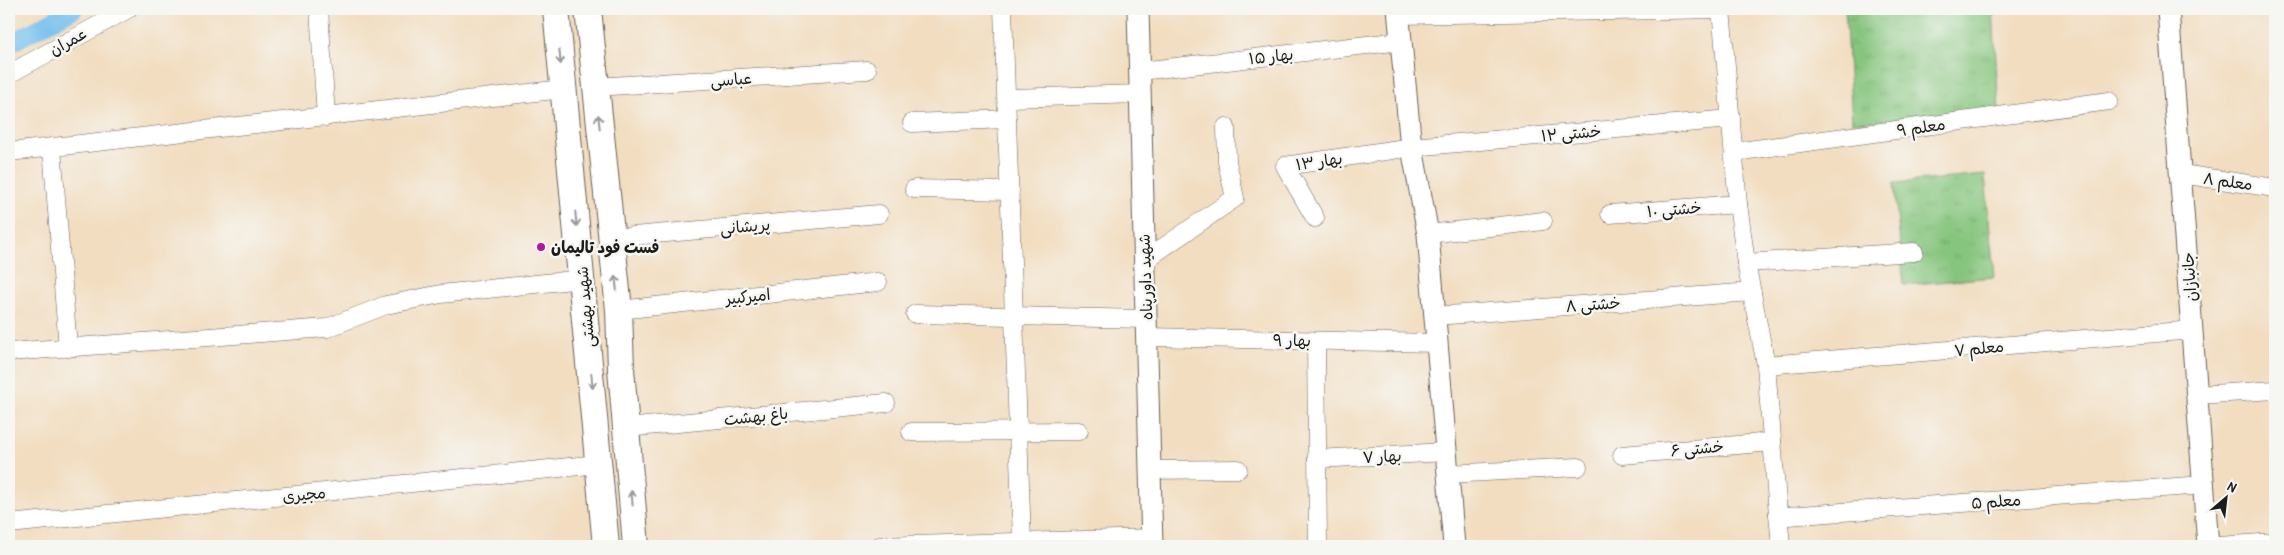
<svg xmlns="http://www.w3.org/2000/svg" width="2284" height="555" font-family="'Patrick Hand','Playpen Sans Arabic',sans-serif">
<defs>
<pattern id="grass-tufts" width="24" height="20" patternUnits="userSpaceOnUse" patternTransform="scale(1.25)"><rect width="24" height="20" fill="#85c57d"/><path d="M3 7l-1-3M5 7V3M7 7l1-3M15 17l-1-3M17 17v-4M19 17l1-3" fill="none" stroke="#72a96b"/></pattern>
</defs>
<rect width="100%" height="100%" fill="#f6f6f2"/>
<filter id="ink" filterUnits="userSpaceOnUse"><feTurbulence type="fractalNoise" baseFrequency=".02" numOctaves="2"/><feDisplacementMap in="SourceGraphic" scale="10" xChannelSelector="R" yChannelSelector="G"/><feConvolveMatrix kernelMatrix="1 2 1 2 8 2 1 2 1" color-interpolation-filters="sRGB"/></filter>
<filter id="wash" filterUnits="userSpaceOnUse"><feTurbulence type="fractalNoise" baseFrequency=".0096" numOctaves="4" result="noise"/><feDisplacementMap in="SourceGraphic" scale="20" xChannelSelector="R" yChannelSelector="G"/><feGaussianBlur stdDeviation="1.12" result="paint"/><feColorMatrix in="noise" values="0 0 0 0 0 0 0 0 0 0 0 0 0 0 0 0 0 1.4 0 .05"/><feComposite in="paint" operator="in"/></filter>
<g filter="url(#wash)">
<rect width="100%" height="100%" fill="#f2ddc0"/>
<!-- grass -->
<g fill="url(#grass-tufts)" stroke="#50704c">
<path d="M1845,9h148l6,105 -147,8z"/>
<path d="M1985,175l9,102 -90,8 -10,-102z"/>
</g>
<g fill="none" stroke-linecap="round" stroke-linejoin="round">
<!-- canal -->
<path stroke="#73c0ed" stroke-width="18" d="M9,44l65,-35"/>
</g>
</g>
<g filter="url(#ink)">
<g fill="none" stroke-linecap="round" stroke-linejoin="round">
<!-- minor casing -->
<g stroke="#676055" stroke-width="19">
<g id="minor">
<path d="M319,9l7,108"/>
<path d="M1003,9l19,533"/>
<path d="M1721,9l17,195 8,59"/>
<path d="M1399,15l322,-6"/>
<path d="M1140,71l262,-30"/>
<path d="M9,74l119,-65"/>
<path d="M595,87l272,-17"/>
<path d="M1007,98l133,-4"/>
<path d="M912,123l95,-4"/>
<path d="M52,148l16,200"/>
<path d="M9,152l554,-63"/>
<path d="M1734,152l375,-51"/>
<path d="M2181,174l94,14"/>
<path d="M914,189l96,2"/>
<path d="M1610,214l128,-10"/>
<path d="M1315,218l-30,-52 127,-19 319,-28"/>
<path d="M1428,234l115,-13"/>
<path d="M611,238l268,-24"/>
<path d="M1145,260l90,-62 -8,-36 -1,-35"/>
<path d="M619,310l259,-28"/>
<path d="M915,314l231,5"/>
<path d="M1435,316l317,-24"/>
<path d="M1147,337l290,6"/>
<path d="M1316,341l2,205"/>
<path d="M9,352l318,-24 59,-23 55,-11 141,-15"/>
<path d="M1766,365l427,-35"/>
<path d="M2197,395l78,-5"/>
<path d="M626,428l260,-25"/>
<path d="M911,432l168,-1"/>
<path d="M1622,455l150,-13"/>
<path d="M1317,459l129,-7"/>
<path d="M1150,470l88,-1"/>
<path d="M1448,474l130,-7"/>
<path d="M1778,514l-12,-149 -20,-102 168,-11"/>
<path d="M9,524l590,-60"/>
<path d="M879,546l273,-8"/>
<path d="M1781,546l-3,-32 10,2 415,-31"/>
<path d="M2219,546l56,-4"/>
</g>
</g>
<!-- tertiary casing -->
<g stroke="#676055" stroke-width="23">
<g id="tertiary">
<path d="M1138,9l14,537"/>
<path d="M1398,9l12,128 18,97 26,312"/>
<path d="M2168,9l40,537"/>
</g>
</g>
<!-- primary casing -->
<g stroke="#676055" stroke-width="28">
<g id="primary">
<path d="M556,9l50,537"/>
<path d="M588,9l31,301 2,59 15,177"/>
</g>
</g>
<!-- minor -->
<use href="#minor" stroke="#fff" stroke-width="18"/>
<!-- tertiary -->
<use href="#tertiary" stroke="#fff" stroke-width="21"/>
<!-- primary -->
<use href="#primary" stroke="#fff" stroke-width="26"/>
</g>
<!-- one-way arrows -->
<defs><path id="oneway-shaft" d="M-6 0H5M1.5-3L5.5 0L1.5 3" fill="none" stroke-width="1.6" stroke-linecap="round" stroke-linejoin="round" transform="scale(1.25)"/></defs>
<g stroke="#999">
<use href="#oneway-shaft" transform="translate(560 57) rotate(85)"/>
<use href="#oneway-shaft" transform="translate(599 122) rotate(-96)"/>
<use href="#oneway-shaft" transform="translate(576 219) rotate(84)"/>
<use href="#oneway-shaft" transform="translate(616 283) rotate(-96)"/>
<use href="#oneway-shaft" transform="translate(592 381) rotate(85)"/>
<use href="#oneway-shaft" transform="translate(632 498) rotate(-95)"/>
</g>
</g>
<!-- markers -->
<circle fill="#b5179e" stroke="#f6f6f2" stroke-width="2" cx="541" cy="247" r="5"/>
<g text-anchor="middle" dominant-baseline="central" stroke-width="5" stroke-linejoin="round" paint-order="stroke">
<!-- street labels -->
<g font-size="16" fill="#1c1c1c" stroke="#f6f6f2">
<text transform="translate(68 41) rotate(-29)">عمران</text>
<text transform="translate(1271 56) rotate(-6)">بهار ۱۵</text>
<text transform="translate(731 79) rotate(-4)">عباسی</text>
<text transform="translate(1921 127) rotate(-8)">معلم ۹</text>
<text transform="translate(1571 133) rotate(-5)">خشتی ۱۲</text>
<text transform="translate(1319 161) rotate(-8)">بهار ۱۳</text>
<text transform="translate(2228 181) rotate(8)">معلم ۸</text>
<text transform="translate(1674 209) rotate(-5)">خشتی ۱۰</text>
<text transform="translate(745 226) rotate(-5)">پریشانی</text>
<text transform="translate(1145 277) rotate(-92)">شهید داورپناه</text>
<text transform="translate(2189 277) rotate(-94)">جانبازان</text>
<text transform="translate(748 296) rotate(-6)">امیرکبیر</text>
<text transform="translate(1593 304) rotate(-4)">خشتی ۸</text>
<text transform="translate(585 307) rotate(-95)">شهید بهشتی</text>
<text transform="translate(1292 340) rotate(1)">بهار ۹</text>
<text transform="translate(1979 348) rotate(-5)">معلم ۷</text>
<text transform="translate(756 416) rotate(-6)">باغ بهشت</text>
<text transform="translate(1697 448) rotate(-5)">خشتی ۶</text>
<text transform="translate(1382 456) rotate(-3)">بهار ۷</text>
<text transform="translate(304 494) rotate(-6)">مجیری</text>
<text transform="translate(1996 501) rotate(-4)">معلم ۵</text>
</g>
<!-- poi labels -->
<g font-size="16" font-weight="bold" fill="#1c1c1c" stroke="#f6f6f2" text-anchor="start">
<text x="551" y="247">فست فود تالیمان</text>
</g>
</g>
<!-- margin -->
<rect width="2284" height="555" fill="none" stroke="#f6f6f2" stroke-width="30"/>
<!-- north arrow -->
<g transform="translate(2226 498) rotate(28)" stroke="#f6f6f2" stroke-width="4" paint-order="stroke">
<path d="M0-4L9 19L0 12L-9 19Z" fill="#1c1c1c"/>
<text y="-8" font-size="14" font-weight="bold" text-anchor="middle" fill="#1c1c1c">N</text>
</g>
</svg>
